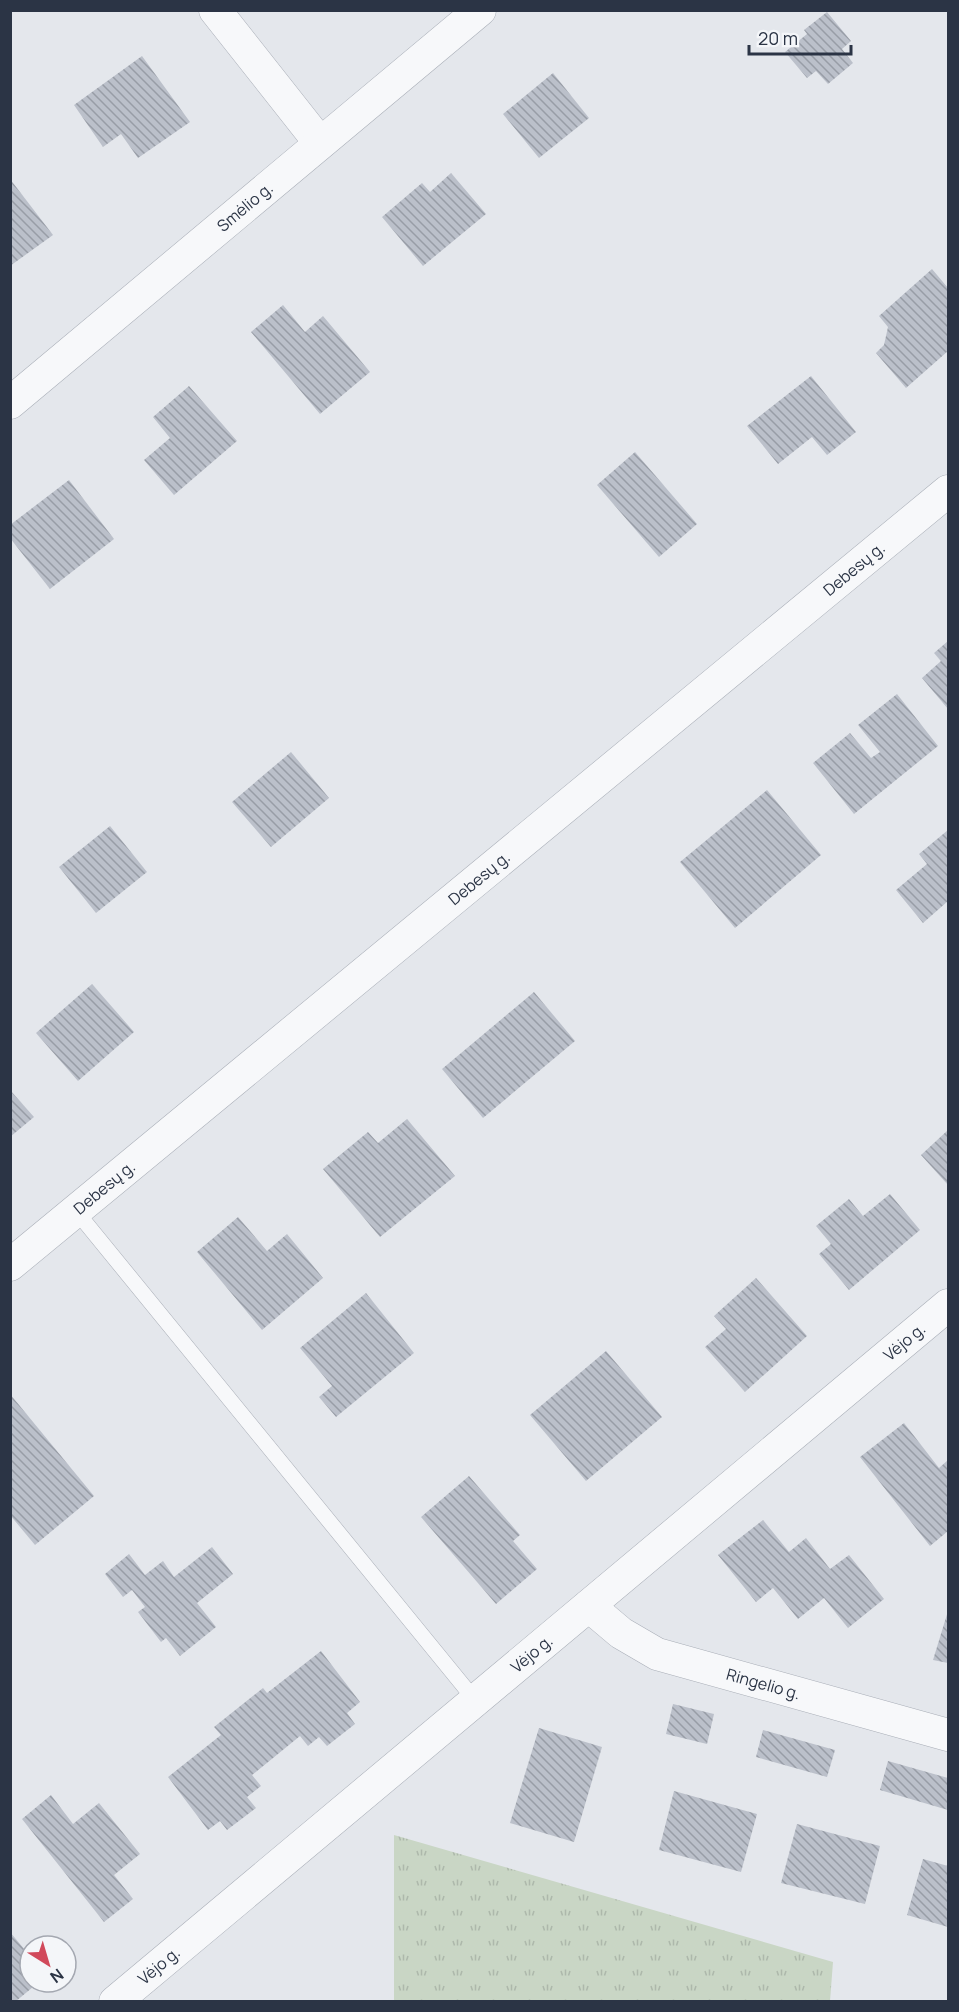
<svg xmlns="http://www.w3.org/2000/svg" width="959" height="2012" font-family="Manrope,sans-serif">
<defs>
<pattern id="grass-tufts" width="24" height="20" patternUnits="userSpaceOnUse" patternTransform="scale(1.5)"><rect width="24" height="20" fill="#c9d6c5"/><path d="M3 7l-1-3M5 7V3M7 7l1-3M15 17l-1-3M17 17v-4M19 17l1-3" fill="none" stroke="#adb8ab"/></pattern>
<pattern id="building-back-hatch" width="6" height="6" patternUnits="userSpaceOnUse" patternTransform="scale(1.5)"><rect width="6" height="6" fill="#bbc0ca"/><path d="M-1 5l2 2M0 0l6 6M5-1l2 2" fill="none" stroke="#989da6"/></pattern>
</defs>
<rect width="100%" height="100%" fill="#e4e7ec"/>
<!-- grass -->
<path fill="url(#grass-tufts)" d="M394,1835l439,127 -3,39h-436z"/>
<!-- building -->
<g fill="url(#building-back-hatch)">
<path d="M827,12l24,29 -9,8 11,14 -25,21 -12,-13 -9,7 -22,-26 22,-18 -3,-4z"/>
<path d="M142,56l48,66 -52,36 -17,-24 -18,13 -29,-42z"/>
<path d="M553,73l36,45 -50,40 -36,-44z"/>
<path d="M451,173l35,41 -63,52 -41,-49 40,-34 8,9z"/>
<path d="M10,179l43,56 -43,31z"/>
<path d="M932,269l16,19v63l-42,37 -30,-35 8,-8 4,-18 -9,-11z"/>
<path d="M283,305l22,27 18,-16 47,56 -50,42 -69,-82z"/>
<path d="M811,376l45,56 -29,23 -15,-18 -34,27 -31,-38z"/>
<path d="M189,386l48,55 -63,54 -30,-35 26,-22 -17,-21z"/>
<path d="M635,452l62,72 -38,33 -62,-72z"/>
<path d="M69,480l45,59 -64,50 -40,-51v-13z"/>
<path d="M948,641v68l-26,-31 19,-17 -7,-8z"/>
<path d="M897,694l41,52 -84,68 -41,-51 37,-30 21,25 9,-6 -22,-27z"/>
<path d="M291,752l38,46 -58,49 -39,-45z"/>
<path d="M767,790l54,65 -86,73 -55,-66z"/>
<path d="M110,826l37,46 -51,41 -37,-46z"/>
<path d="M948,830v71l-25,22 -27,-33 31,-26 -8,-10z"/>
<path d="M92,984l42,48 -56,49 -42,-48z"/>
<path d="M534,992l41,49 -92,77 -41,-49z"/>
<path d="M10,1090l24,27 -24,20z"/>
<path d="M407,1119l48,57 -75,61 -57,-68 45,-37 10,11z"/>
<path d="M948,1130v55l-27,-30z"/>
<path d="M890,1194l30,36 -71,60 -30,-36 12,-10 -15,-18 33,-27 14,17z"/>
<path d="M238,1217l29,34 20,-17 36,44 -61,52 -65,-78z"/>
<path d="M756,1278l51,58 -62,56 -40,-45 21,-18 -12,-13z"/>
<path d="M366,1293l48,60 -78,64 -17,-20 13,-11 -32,-38z"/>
<path d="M606,1351l56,66 -76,64 -56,-66z"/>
<path d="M10,1394l84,102 -59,49 -25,-30z"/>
<path d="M904,1423l35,45 9,-8v71l-18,15 -70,-89z"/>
<path d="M469,1476l51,59 -7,6 24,28 -41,35 -75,-87z"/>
<path d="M763,1520l26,32 17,-14 24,31 19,-14 35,44 -36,29 -24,-30 -26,21 -25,-31 -17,14 -38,-47z"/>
<path d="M212,1547l21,27 -36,29 19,24 -36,29 -14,-18 -5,4 -23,-30 7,-5 -13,-17 -9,7 -18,-23 24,-20 16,21 18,-14 11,16z"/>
<path d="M948,1611v52l-15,-3z"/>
<path d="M321,1651l39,51 -13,11 8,11 -28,22 -8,-9 -11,9 -8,-10 -48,39 9,11 -14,11 9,11 -29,22 -7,-9 -12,9 -40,-53 53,-42 -7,-8 49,-39 4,5z"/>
<path d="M673,1704l41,10 -7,30 -41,-10z"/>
<path d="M539,1728l63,19 -28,95 -64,-19z"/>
<path d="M763,1730l72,20 -8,27 -71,-20z"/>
<path d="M888,1761l60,17v32l-68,-20z"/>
<path d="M674,1791l83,23 -16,58 -82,-22z"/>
<path d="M51,1795l22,29 26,-21 41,51 -26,21 19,24 -29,23 -82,-103z"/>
<path d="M797,1824l83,22 -15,58 -84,-21z"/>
<path d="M923,1859l25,7v61l-41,-12z"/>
<path d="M10,1932l20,24v26h9l-24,20h-5z"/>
</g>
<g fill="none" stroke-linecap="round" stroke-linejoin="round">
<!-- service casing -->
<g stroke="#a9aeb7" stroke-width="16">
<path id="service" d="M76,1211l399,489"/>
</g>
<!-- minor casing -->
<g stroke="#a9aeb7" stroke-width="33">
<g id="minor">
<path d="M215,10l105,133"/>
<path id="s1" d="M10,403l470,-393"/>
<path id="s2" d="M10,1265l938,-774"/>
<path id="s3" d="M589,1606l32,27 36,21 291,81"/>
<path id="s4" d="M115,2002l833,-697"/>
</g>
</g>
<!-- service -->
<use href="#service" stroke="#f7f8fa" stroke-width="15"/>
<!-- minor -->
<use href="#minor" stroke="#f7f8fa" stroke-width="32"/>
</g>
<g text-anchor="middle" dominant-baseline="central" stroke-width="4.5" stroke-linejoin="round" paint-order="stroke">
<!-- street labels -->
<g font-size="16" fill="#2b3445" stroke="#f4f6f9">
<text stroke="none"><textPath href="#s1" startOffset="306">Smėlio g.</textPath></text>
<text stroke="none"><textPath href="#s2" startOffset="1094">Debesų g.</textPath></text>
<text stroke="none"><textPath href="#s2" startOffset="608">Debesų g.</textPath></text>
<text stroke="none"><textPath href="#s2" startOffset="122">Debesų g.</textPath></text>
<text stroke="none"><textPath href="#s4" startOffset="1029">Vėjo g.</textPath></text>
<text stroke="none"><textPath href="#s4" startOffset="543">Vėjo g.</textPath></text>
<text stroke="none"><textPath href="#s3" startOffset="194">Ringelio g.</textPath></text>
<text stroke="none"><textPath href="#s4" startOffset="57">Vėjo g.</textPath></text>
</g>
</g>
<!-- border -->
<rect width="959" height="2012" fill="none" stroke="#2b3445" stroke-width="24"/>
<!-- north arrow -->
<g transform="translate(48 1964) rotate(143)"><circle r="28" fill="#f4f6f9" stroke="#a4a8b1" stroke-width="1.5"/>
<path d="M0-4.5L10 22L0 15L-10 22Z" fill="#d1495b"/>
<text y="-9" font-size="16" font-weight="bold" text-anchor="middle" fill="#2b3445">N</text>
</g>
<!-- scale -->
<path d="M749 45v9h102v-9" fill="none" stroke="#2b3445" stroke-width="3"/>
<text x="758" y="45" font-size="18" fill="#2b3445" stroke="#f4f6f9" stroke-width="4.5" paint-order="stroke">20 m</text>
</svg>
